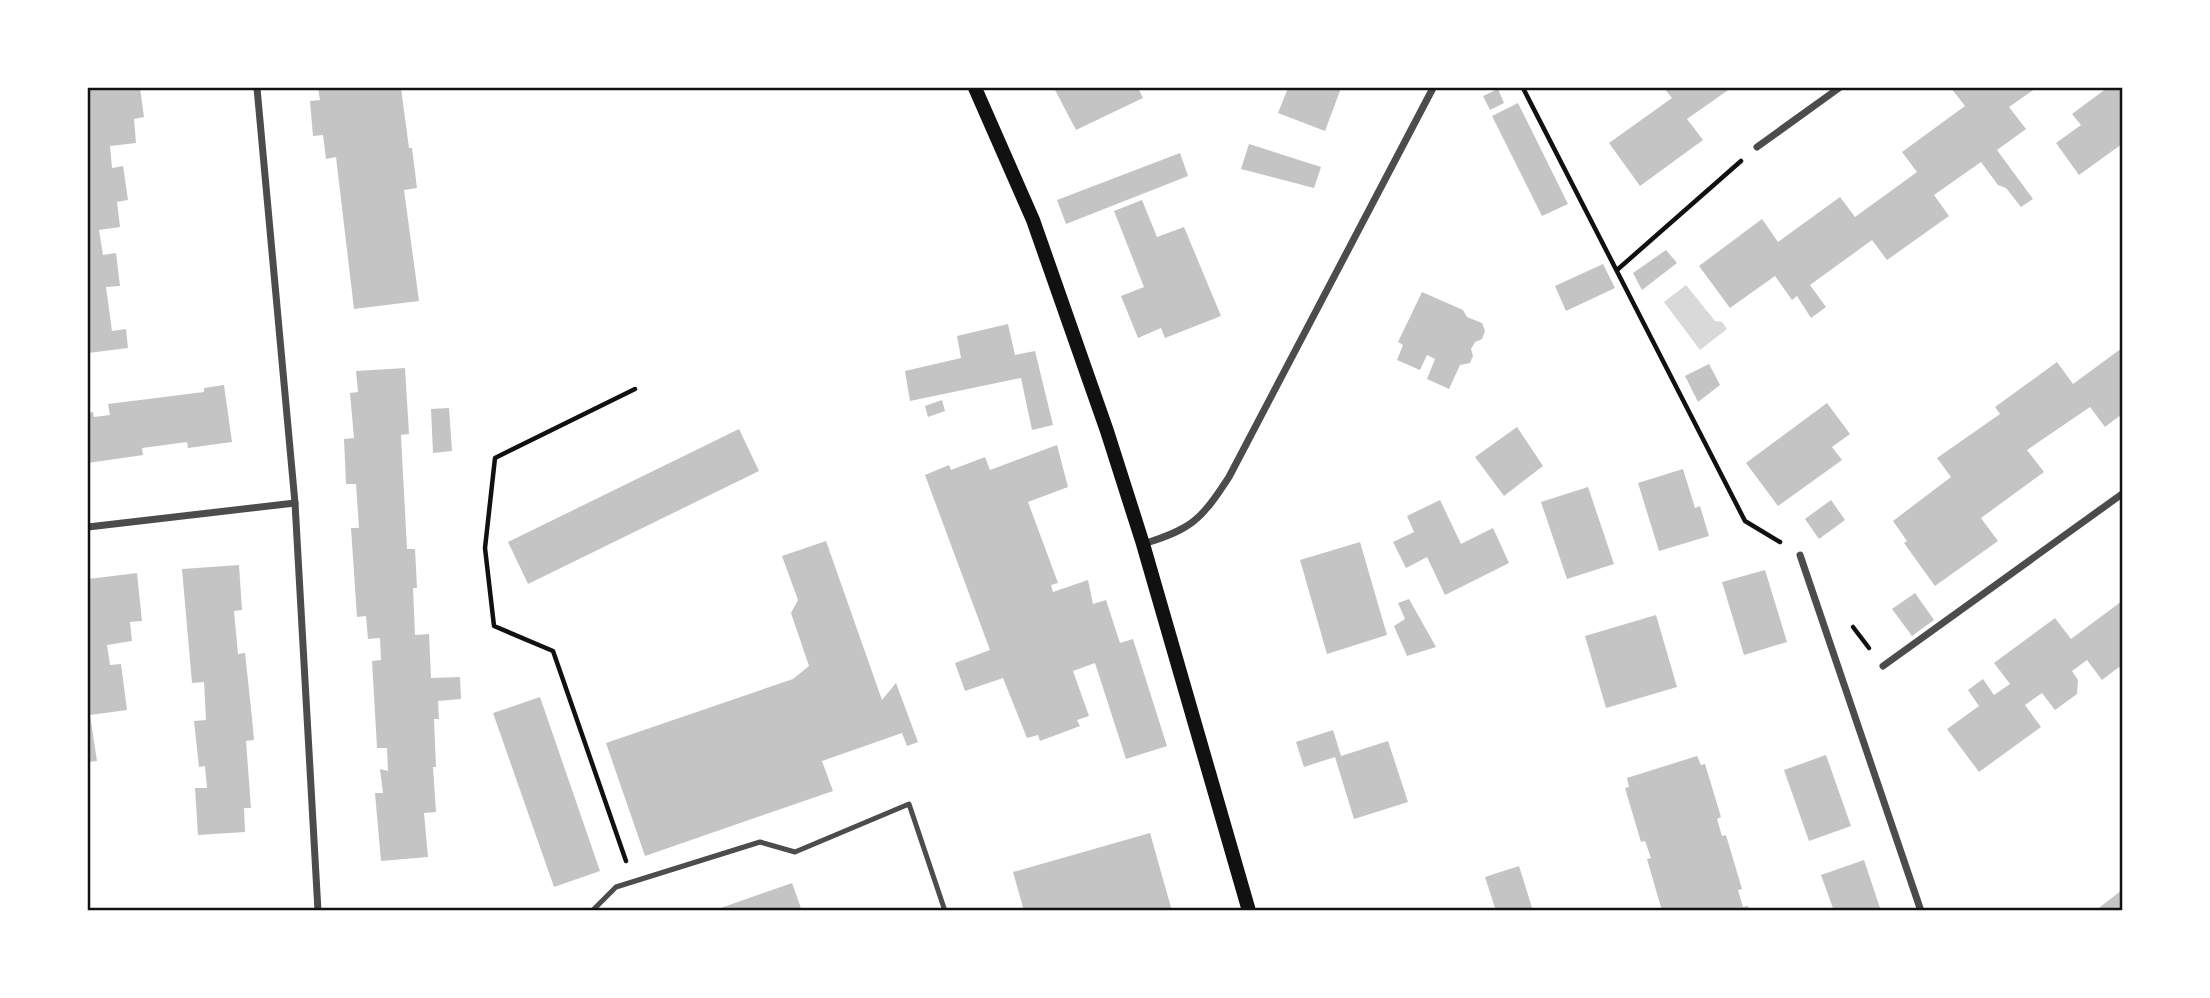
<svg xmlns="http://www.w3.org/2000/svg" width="2210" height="998" font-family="Signika,sans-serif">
<rect width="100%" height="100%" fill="#fff"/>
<!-- water -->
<path fill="#d9d9d9" d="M1686,285l29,36 7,1 5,7 -27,21 -36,-48z"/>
<!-- building -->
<g fill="#c4c4c4">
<path d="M88,88h52l4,29 -10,2 2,24 -26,3 2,22 11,-2 5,34 -11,2 3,25 -21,3 4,25 13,-2 4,33 -14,1 6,44 14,-2 2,19 -40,5z"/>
<path d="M318,88h83l8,60h3l5,40 -13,2 15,111 -65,8 -18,-152 -10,2 -3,-24 -10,1 -3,-35 10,-1z"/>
<path d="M1054,88h84l5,10 -67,32z"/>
<path d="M1288,88h53l-16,43 -47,-18z"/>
<path d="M1664,88h67l-44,31 16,21 -63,46 -31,-43 63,-45z"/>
<path d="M1951,88h85l-27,19 17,22 -29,21 36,49 -12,8 -15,-19 -8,-3 -17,-23 -47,33 15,21 -62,44 -15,-20 -62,45 16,22 -15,11 -14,-22 -5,4 -17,-24 -45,32 -31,-42 63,-47 16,23 62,-45 15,20 62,-45 -15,-20 63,-46z"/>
<path d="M2107,88h15v56l-43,31 -23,-32 25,-18 -9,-11z"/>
<path d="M1498,89l6,14 -14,7 -7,-14z"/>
<path d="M1518,103l50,101 -26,12 -50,-100z"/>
<path d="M1249,144l72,23 -7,21 -73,-19z"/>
<path d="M1180,153l8,23 -122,48 -9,-24z"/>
<path d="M1142,200l15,37 27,-10 37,89 -56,22 -4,-10 -23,10 -17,-42 23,-9 -30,-76z"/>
<path d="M1666,250l11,13 -35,27 -9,-17z"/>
<path d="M1603,264l12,24 -49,23 -11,-25z"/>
<path d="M1422,292l41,18 4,7 15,6 3,8 -3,8 -7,3 -4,7 2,7 -3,7 -10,2 -11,24 -22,-10 8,-20 -8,-4 -7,15 -23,-10 6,-15 -5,-3z"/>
<path d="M1008,324l7,31 20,-4 18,74 -21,5 -11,-52 -111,23 -5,-30 56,-13 -4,-22z"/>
<path d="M2122,348v66l-17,13 -15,-20 -63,43 17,22 -63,46 17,23 -63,45 -31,-43 3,-2 -14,-20 58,-44 -14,-19 63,-44 -5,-7 62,-45 16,22z"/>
<path d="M1709,364l11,21 -22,17 -13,-26z"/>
<path d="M405,368l4,66 -8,1 1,20 5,94h8l2,39h-4l2,47 14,-1 2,44 29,-1 1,22 -23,2 1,18h-5l2,48h-3l3,45 -12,1 4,44 -47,4 -6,-68h8l-3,-24 8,2 -1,-23h-10l-5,-87 9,-1 -1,-22 -12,1 -2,-23 -9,1 -6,-89h8l-3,-44h-10l-2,-45 10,-1 -4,-45 8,-1 -2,-21z"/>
<path d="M224,385l8,57 -44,6 -1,-6 -45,6 1,7 -55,8v-50l5,-1 1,5 16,-2 -2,-11 96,-12v-4z"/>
<path d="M942,400l3,11 -17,6 -3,-11z"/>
<path d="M1827,403l23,31 -18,13 10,13 -64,46 -32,-43z"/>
<path d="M449,408l3,43 -19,2 -2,-44z"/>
<path d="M1517,427l26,39 -39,30 -29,-39z"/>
<path d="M739,429l20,42 -231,113 -20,-42z"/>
<path d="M1057,445l11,42 -40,15 30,81 -7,2 2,7 35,-12 5,24 13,-4 14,43 13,-4 34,107 -41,13 -31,-96 -22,8 16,45 -12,4 3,6 -40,15 -2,-6 -11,3 -24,-60 -38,13 -10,-28 35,-13 -65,-175 24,-10 2,5 34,-13 5,13z"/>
<path d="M1683,469l12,39 5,-2 9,30 -50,15 -21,-68z"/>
<path d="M1588,487l26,77 -47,15 -26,-77z"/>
<path d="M1440,500l21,44 32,-16 16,35 -64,32 -18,-38 -21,11 -13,-26 21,-10 -7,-16z"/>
<path d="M1831,500l14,20 -26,19 -14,-20z"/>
<path d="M826,541l56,159 14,-17 22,59 -11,4 -5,-13 -80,28 11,30 -188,65 -39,-113 187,-64 16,-13 -18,-53 7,-13 -16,-44z"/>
<path d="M1360,542l27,93 -60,19 -27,-94z"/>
<path d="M239,565l3,45 -8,1 4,43 7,-1 7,65 2,22 -8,1 5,67h-7l1,24 -47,3 -3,-47h12l-2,-22 -6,1 -5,-46 12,-1 -2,-38 -12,1 -10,-114z"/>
<path d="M1765,570l22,72 -43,13 -22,-73z"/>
<path d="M137,573l5,48 -12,1 2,19 -25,4 3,20 11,-1 6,46 -37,5 7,46 -9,1v-160h2l-2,-23z"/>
<path d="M1915,593l19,27 -22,16 -20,-27z"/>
<path d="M1409,599l27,48 -29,9 -13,-30 11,-7 -7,-16z"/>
<path d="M2122,601v72l-3,-6 -17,13 -15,-20 -15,11 6,9 -1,14 -22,16 -13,-17 -17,12 16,22 -62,45 -32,-43 32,-23 -11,-16 15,-11 11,16 16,-11 -16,-21 61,-45 16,21z"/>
<path d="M1656,615l21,72 -71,21 -21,-72z"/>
<path d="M540,697l60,174 -46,16 -61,-174z"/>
<path d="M1333,730l8,26 47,-15 20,61 -54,17 -19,-62 -31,10 -8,-25z"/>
<path d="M1826,755l25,71 -42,15 -25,-71z"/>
<path d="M1697,756l4,9 4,-1 16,53 -4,2 5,17 4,-1 16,54 -4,1 5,17 5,-1 1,5h-87l-15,-52 4,-1 -6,-17 -4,1 -16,-54 4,-1 -2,-9z"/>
<path d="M1150,833l22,78h-148l-11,-39z"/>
<path d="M1864,860l17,51h-47l-13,-36z"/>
<path d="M1519,866l14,45h-37l-11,-34z"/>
<path d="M792,883l10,28h-87v-1z"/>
<path d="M2122,890v21h-27z"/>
</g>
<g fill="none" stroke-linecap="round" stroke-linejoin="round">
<!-- path -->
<g stroke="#111" stroke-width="4.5">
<path d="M1523,88l222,433 35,21"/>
<path d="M1617,270l124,-109"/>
<path d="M1853,627l16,21"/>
<path d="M626,861l-73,-210 -59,-25 -9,-78 10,-90 140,-69"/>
</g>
<!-- service -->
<path stroke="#4c4c4c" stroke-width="5" d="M592,911l24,-24 144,-45 35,10 114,-48 36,107"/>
<!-- minor -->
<g stroke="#4c4c4c" stroke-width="7">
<path d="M257,88l38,415 23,408"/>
<path d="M1757,147l82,-59"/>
<path d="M88,527l207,-24"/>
<path d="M1143,544c49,-15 58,-24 86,-67l204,-389"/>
<path d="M1800,555l121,356"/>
<path d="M1883,666l239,-172"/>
</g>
<!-- secondary -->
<path stroke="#111" stroke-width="14" d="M975,88l58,132 74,211 36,113 106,367"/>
</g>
<!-- border -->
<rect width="2210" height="998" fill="none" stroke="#ffffff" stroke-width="178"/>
<rect x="89" y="89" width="2032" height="820" fill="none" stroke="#111" stroke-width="2.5"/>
</svg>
